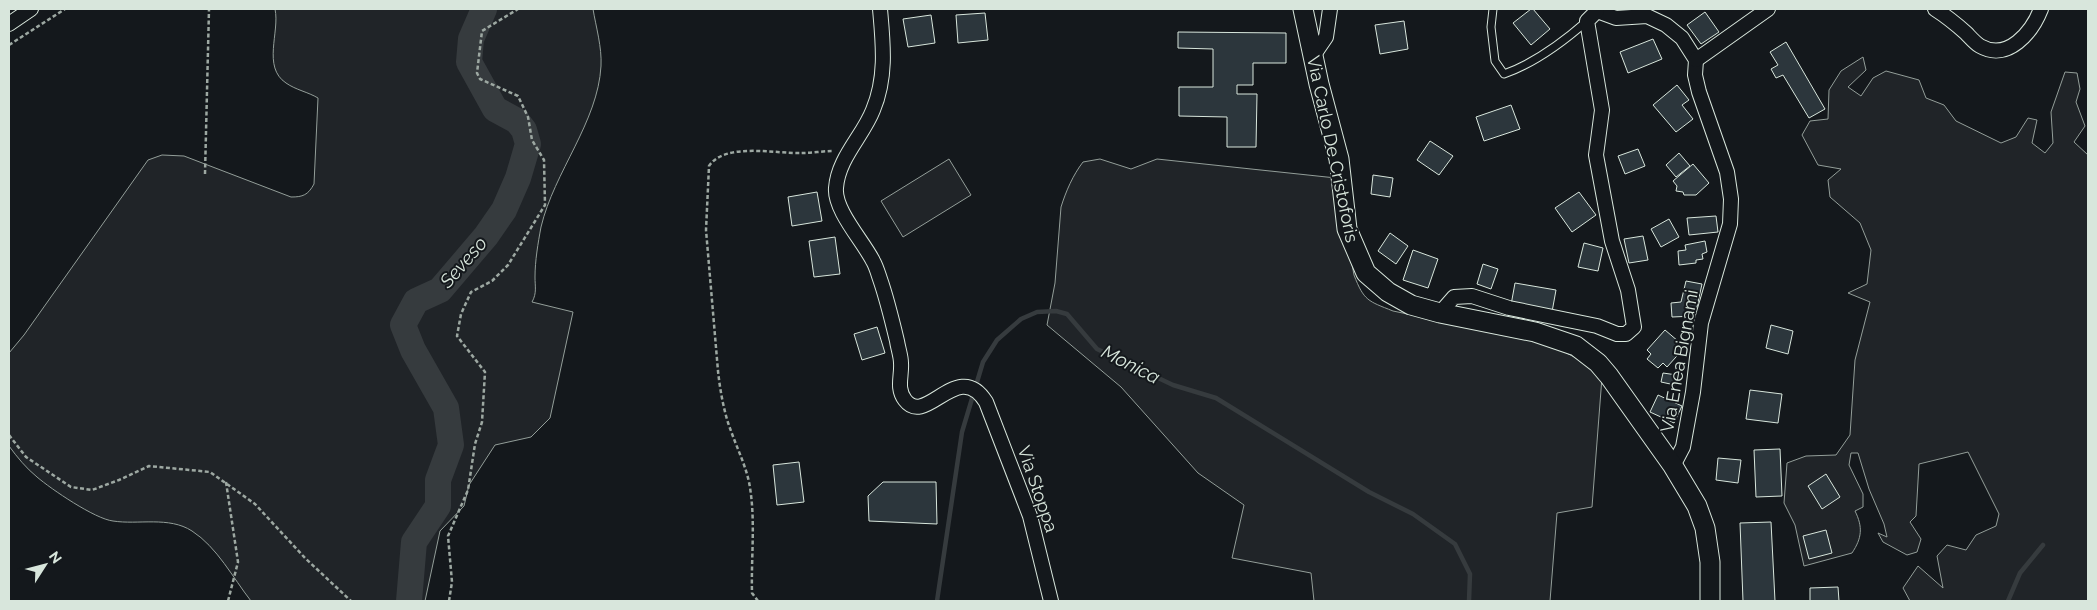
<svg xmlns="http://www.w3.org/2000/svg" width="2097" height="610" font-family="Raleway,sans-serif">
<rect width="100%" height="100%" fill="#14181c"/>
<!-- green -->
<g fill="#202428" stroke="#939e99">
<path d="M275,9h318c3,18 9,38 8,57 -3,56 -47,106 -60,161 -3,16 -6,34 -6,50 0,10 2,16 -3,25l41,10 -23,106 -19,19 -36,8 -26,40 -5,21 -24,25 -15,70h-174c-18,-23 -34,-54 -59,-70 -23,-15 -54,-6 -79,-10 -18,-2 -62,-32 -76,-44 -11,-9 -20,-20 -28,-31v-93l15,-18 124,-175 14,-5 22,1 107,41c12,0 17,-2 23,-13l4,-86c-10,-6 -22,-8 -32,-15 -24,-16 -6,-51 -11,-74z"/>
<path d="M1863,57l3,13 -18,17 13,9 12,-18 13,-7 33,9 7,18 18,7 12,16 45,22 15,-6 12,-19 9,2 -5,23 13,10 8,-10 -2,-31 14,-40 12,1 3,16 -4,13 9,24 -11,16 14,13v446h-178l-7,-13 15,-22 25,22 -6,-32 10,-11 19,5 10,-15 20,-9 3,-12 -31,-62 -49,12 -3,52 -6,6 11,17 -4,13 -10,3 -24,-13 -5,-9 9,4 -3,-13 -15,-35 -11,-36h-7l-2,12 14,29v13l-8,4c8,16 7,27 -3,42l-48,13 -9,-41 -11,-22 3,-40 19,-7 30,-1 14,-20 5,-75 15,-58 -22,-9 19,-9 4,-34 -11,-27 -30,-26 -2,-17 13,-11 -23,-4 -16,-30 8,-14 18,-2 1,-29 12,-19z"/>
<path d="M949,159l22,36 -68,42 -22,-36z"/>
<path d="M1100,159l31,10 26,-10 179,19 18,97c10,26 14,26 39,36l154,32 33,17 22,17 -10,130 -35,6 -7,88h-236l-3,-28 -79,-15 12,-53 -46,-32 -77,-86 -74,-62 8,-42 6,-76c5,-16 12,-32 22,-45z"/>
</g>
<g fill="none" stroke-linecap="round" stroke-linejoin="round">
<!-- stream -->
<g stroke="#363b3e" stroke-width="4.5">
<path d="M937,601l25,-169 21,-70 14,-22 24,-21 16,-7 19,-1 11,3 30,35 76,36 43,13 153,94 44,22 42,30 15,30 -1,27"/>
<path d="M2008,601l12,-28 23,-28"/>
</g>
<!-- river -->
<path stroke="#363b3e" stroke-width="26" d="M409,601l5,-59 24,-36v-26l13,-35 -5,-37 -33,-58 -10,-25 13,-24 24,-11 46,-54 18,-26 14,-32 10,-34 -4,-14 -7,-9 -22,-12 -26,-47 2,-23 13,-30"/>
</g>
<!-- building -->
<g fill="#2c363c" stroke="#d8e6dc">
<path d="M1531,9h2l17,20 -19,16 -18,-22z"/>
<path d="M1705,12l14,20 -18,12 -14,-19z"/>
<path d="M985,13l3,27 -30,3 -2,-28z"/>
<path d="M931,15l4,28 -27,4 -5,-28z"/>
<path d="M1404,21l4,28 -28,5 -5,-29z"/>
<path d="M1178,32l108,1v30h-33v22h-16v9h20l-1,53h-29v-30l-48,-1v-29h34v-38l-35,-1z"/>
<path d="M1653,39l9,20 -34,14 -8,-21z"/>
<path d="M1786,42l39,67 -16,9 -26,-43 -7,3 -5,-9 7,-4 -8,-13z"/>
<path d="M1677,85l12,15 -7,5 11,14 -17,13 -23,-27z"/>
<path d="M1511,105l9,24 -36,12 -8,-24z"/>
<path d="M1430,141l23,15 -14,19 -22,-15z"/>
<path d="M1638,149l7,17 -20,8 -7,-18z"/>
<path d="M1679,153l11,13 -14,11 -10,-12z"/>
<path d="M1693,164l16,19 -13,12h-12l-1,-3 -7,-1 1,-5 -4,-5z"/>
<path d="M1373,175l20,3 -3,19 -19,-3z"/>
<path d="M817,192l5,29 -30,5 -4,-29z"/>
<path d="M1579,192l17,23 -24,17 -17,-24z"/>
<path d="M1716,216l2,16 -29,3 -2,-17z"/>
<path d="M1669,219l10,18 -18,10 -10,-18z"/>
<path d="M1390,233l18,13 -12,18 -18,-13z"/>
<path d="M1643,236l5,24 -19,3 -5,-24z"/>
<path d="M835,237l5,37 -26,3 -5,-36z"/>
<path d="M1705,241l2,11 -5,2 1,5 -7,1v3l-17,2 -1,-14 8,-1 -1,-5z"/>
<path d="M1584,243l19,5 -5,23 -20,-4z"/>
<path d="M1413,250l25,9 -10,29 -25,-8z"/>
<path d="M1483,264l15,5 -7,20 -14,-5z"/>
<path d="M1686,281l16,3 -7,32 -23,1 -1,-14 10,-1z"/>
<path d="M1515,283l41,7 -4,22 -41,-7z"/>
<path d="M1771,325l22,6 -5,23 -22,-6z"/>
<path d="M877,327l8,26 -23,7 -8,-26z"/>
<path d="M1665,330l20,17 -18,20 -4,-4 -5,5 -11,-9 4,-5 -4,-4z"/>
<path d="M1663,373l14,2 -2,10 -14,-3z"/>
<path d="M1750,390l32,4 -4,29 -32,-4z"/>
<path d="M1658,395l24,11 -8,17 -24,-11z"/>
<path d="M1780,449l2,47 -26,1 -2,-47z"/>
<path d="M1718,458l23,2 -3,23 -22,-3z"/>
<path d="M799,462l5,40 -27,3 -4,-40z"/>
<path d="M1826,474l14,23 -18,12 -14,-23z"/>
<path d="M883,482h53l1,42 -68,-3 -1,-25z"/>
<path d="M1771,522l4,79h-32l-3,-78z"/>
<path d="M1826,530l6,23 -23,6 -6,-23z"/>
<path d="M1838,587l1,14h-29v-13z"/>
</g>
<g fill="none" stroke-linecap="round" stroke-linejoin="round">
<!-- lane casing -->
<g stroke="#d8e6dc" stroke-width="9">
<path id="lane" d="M1493,9l-2,18 4,34 9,13c31,-11 58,-31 83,-53"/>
</g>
<!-- street casing -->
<g stroke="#d8e6dc" stroke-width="16">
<g id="street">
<path d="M880,9c3,34 7,68 -7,101 -10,26 -35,48 -37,78 -2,22 27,53 37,73 3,5 5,12 7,18 7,20 12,41 17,62 1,7 4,15 4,22 1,13 -5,25 4,37 21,28 53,-43 81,2l44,114 21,85"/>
<path d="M1597,9v2l19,7 31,-2 19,9 16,13 14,22 -1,15 4,17 28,80 4,27 -1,25 -29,99 -8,69 -10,55 -10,19"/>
<path d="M1935,9c11,7 21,15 31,24 4,4 9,10 14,13 28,16 52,-14 61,-37"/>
<path d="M9,24l22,-15"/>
<path d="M1313,56l13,-19 4,-28"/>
<path d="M1696,60l72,-51"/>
<path d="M1440,313l14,-16 18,-1 37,12 88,18 20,8h9l8,-7 -6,-37 -16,-49 -16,-86 6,-45 -15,-89 10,-10"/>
</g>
</g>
<!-- secondary casing -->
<g stroke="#d8e6dc" stroke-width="21">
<path id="secondary" d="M1303,9l16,75 20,75 8,70 19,44 22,19 23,13 29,8 95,19 41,14 22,17 11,13 64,90 24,40 8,22 5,34v39"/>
</g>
<!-- path -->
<g stroke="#9da8a2" stroke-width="2.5" stroke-dasharray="4 2.5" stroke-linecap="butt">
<path d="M9,45l56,-36"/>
<path d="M205,174l4,-165"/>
<path d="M9,435l17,22 45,30 21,3 27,-10 30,-14 61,6 45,32 50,54 46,43"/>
<path d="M226,482l12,80 -10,39"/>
<path d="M449,601l3,-19 -4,-46 20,-46 7,-46 7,-22 3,-50 -28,-36 4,-22 10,-22 21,-11 16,-16 37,-60 -1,-45 -12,-20 -4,-23 -10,-21 -38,-17 -3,-6 5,-42 36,-22"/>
<path d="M758,601l-6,-8c-1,-37 4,-75 -3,-111 -4,-18 -12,-34 -18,-51 -7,-18 -11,-41 -13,-60l-12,-141 3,-64c16,-24 67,-12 93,-13 10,0 21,-2 31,-2"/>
</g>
<!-- lane -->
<use href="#lane" stroke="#14181c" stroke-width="7"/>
<!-- street -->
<use href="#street" stroke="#14181c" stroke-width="14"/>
<!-- secondary -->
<use href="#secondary" stroke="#14181c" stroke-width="19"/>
</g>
<g text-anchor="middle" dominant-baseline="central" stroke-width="4" stroke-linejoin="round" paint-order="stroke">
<!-- street labels -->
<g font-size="18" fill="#d8e6dc" stroke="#14181c">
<text transform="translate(1333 149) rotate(78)">Via Carlo De Cristoforis</text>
<text transform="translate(1679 361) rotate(-80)">Via Enea Bignami</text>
<text transform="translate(1038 489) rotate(71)">Via Stoppa</text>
</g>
<!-- water labels -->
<g font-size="19" font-style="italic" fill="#d8e6dc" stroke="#14181c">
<text transform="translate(463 262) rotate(-49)">Seveso</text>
<text transform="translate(1131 364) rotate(27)">Monica</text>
</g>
</g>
<!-- border -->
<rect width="2097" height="610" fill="none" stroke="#d8e6dc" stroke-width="20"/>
<!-- north arrow -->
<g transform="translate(45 565) rotate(54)" stroke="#14181c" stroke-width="4" paint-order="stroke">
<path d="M0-4L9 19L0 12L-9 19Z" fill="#d8e6dc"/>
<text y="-8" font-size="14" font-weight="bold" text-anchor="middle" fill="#d8e6dc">N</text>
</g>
</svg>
